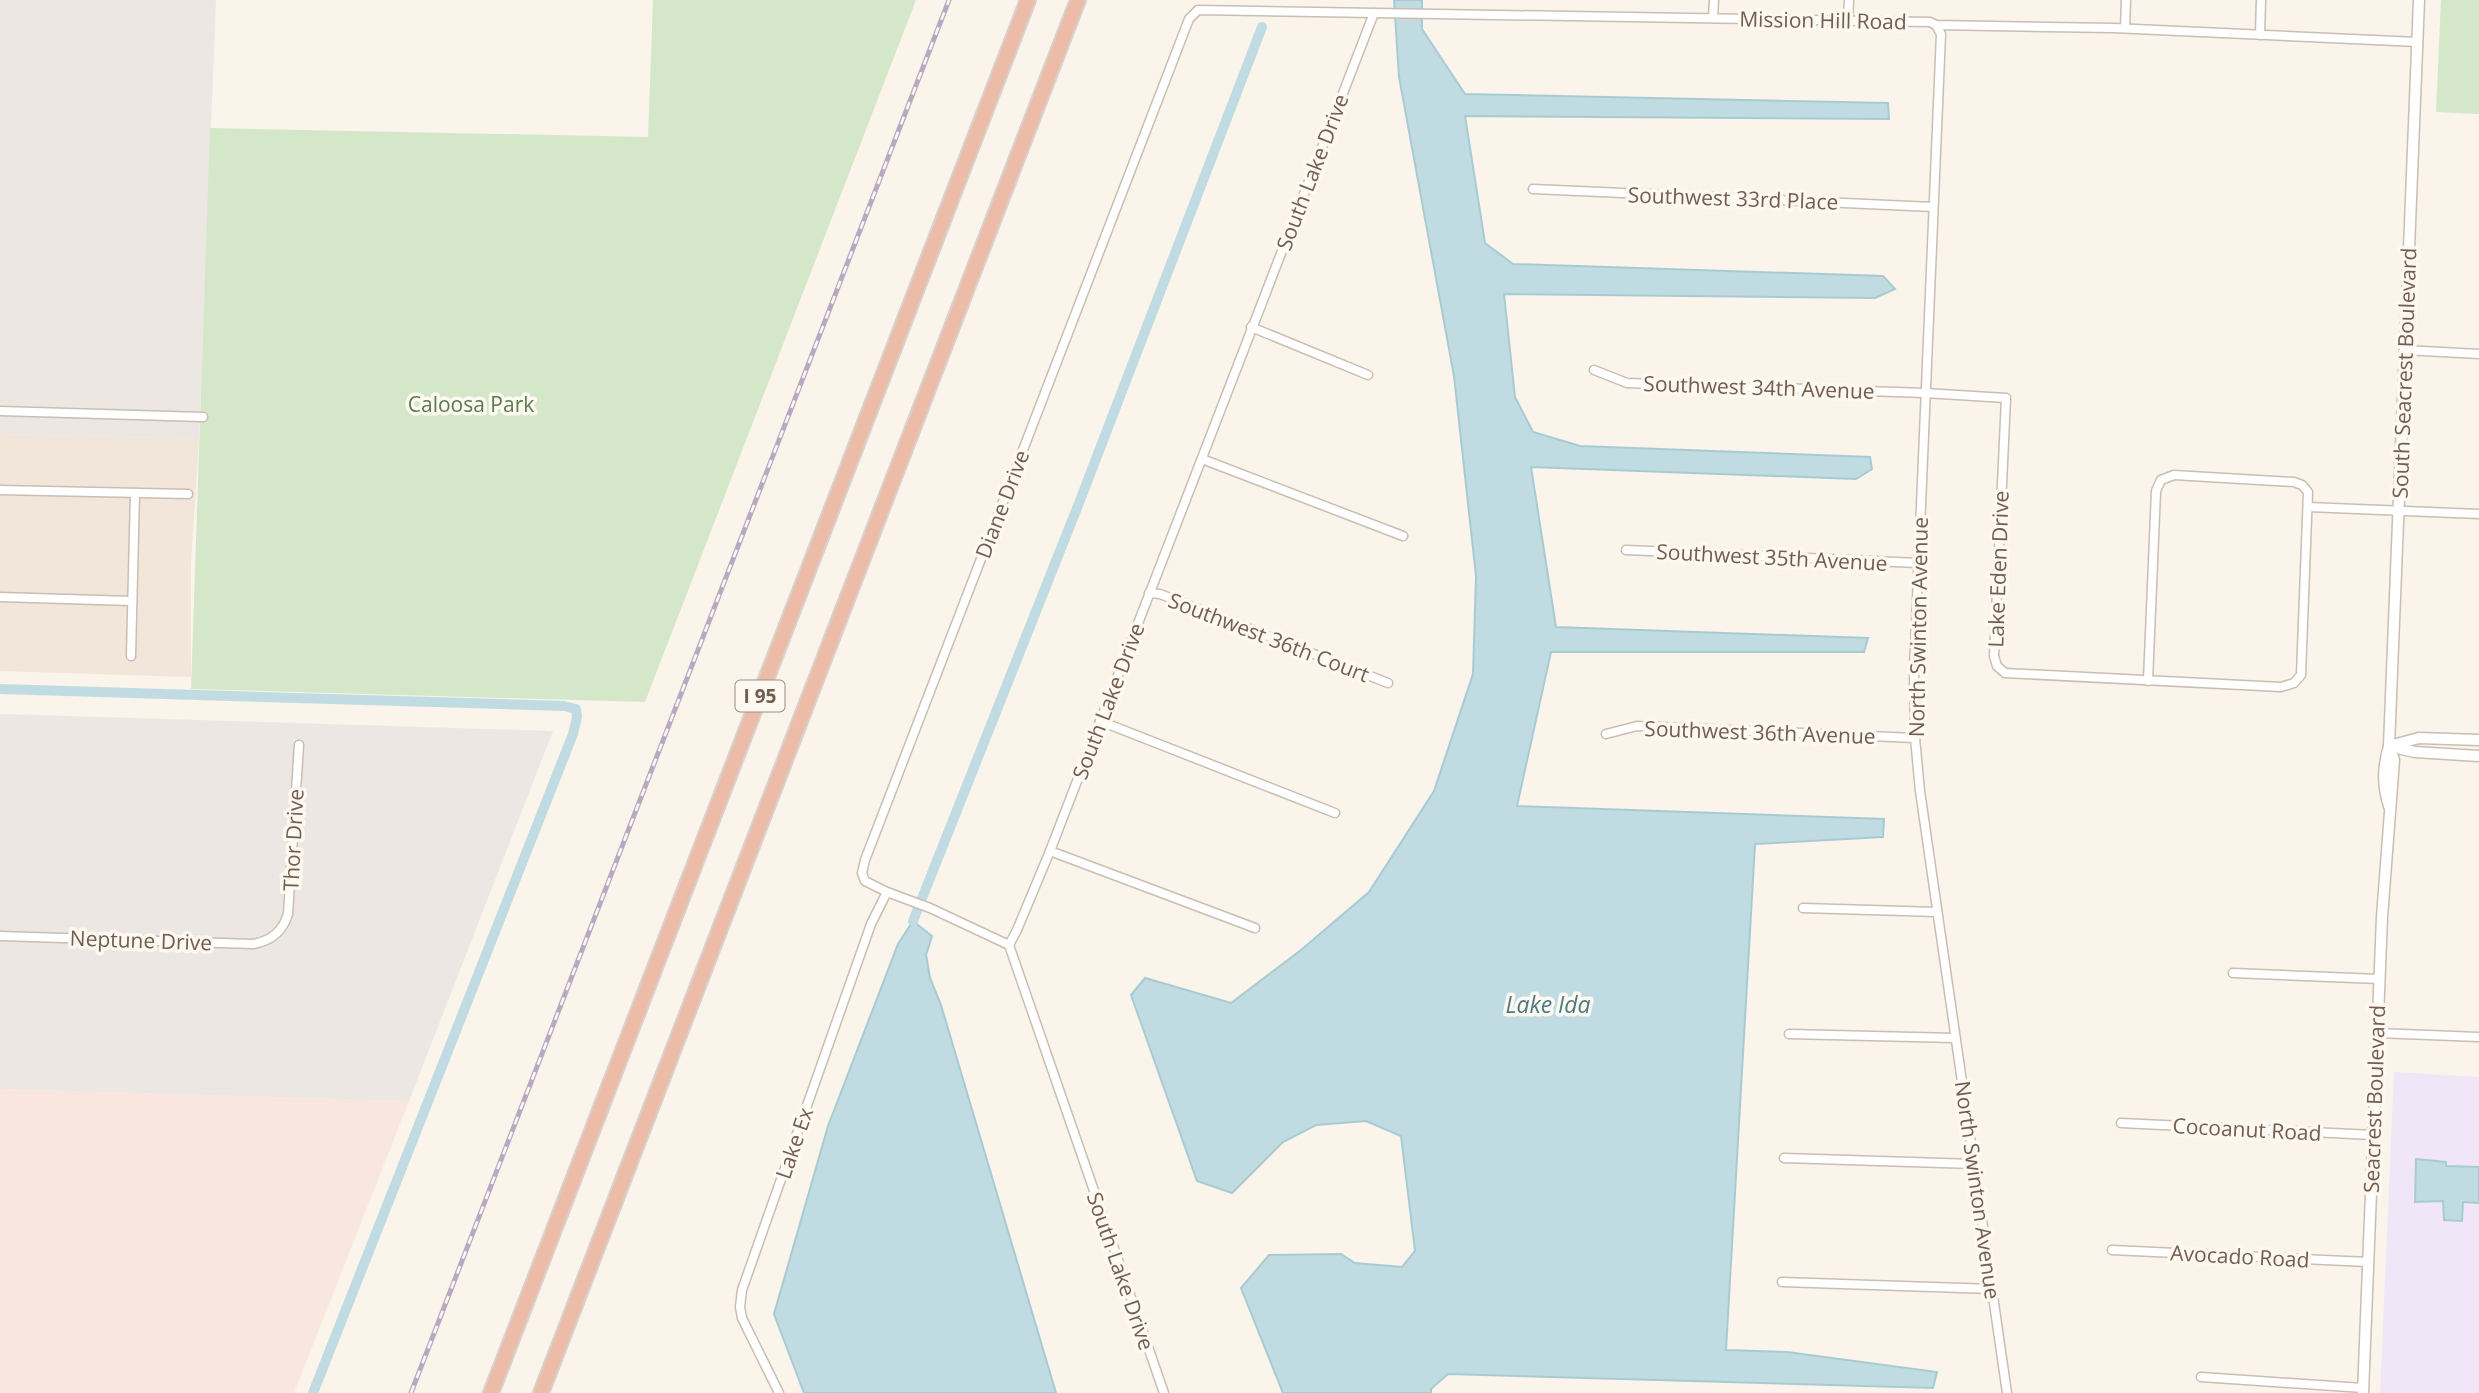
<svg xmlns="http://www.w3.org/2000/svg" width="2479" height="1393" font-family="'Open Sans',sans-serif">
<rect width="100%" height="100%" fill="#faf4ea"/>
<!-- residential -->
<path fill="#f1e6d9" d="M0,434l199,5 -8,125v113l-191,-6z"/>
<!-- commercial -->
<path fill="#f9e7df" d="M0,1089l409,12 -115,292h-294z"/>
<!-- industrial -->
<g fill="#ece7e2">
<path d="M0,0h216l-17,439 -199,-5z"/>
<path d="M0,714l553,17 -144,370 -409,-12z"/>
</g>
<!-- education -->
<path fill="#f1e6f7" d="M2394,1072l85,5v316h-99z"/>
<!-- green -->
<g fill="#d5e7c9">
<path d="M653,0h263l-271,702 -454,-13 19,-561 438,9z"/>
<path d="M2441,0h38v114l-43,-2z"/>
</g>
<!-- water -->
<g fill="#c0dce2" stroke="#a8cbd3" stroke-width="2">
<path d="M1394,0h28v29l43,65 423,9 1,16 -424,-3 20,127 28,21 370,12 12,13 -20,9 -371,-4 11,103 18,35 47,14 290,11 2,12 -16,10 -325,-12 25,160 312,11 -4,14h-313l-34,154 367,13 -1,18 -128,7 -29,506 61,2 150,20 -4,16 -485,-14 -17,15v4h-148l-42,-105 28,-33 72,-1 14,9 47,4 13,-16 -14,-115 -35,-15 -50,4 -33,17 -51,51 -35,-12 -66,-186 14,-17 86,25 70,-53 68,-58 65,-101 39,-117 3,-98 -22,-200 -55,-299z"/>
<path d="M913,921l19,15 -6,19 4,23 11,27 115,388h-252l-30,-79 54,-188 70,-182z"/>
<path d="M2416,1159l30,3v4l33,1v36l-16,-1 -1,19 -18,-1 -1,-19 -28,1z"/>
</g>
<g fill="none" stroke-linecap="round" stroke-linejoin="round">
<!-- canal -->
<g stroke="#c0dce2" stroke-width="10">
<path d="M0,689l564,17 12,3 1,8 -4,17 -260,659"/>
<path d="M913,921l166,-418 183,-476"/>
</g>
<!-- minor casing -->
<g stroke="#cbbdb1" stroke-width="11">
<g id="minor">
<path d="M1713,18l1,-18"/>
<path d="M1848,21l1,-21"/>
<path d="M1936,25l5,9 -27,636 1,68 5,53 87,602"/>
<path d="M2125,28l1,-28"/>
<path d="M2260,35l1,-35"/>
<path d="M1533,189l400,18"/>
<path d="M1251,327l117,48"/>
<path d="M2405,350l74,4"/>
<path d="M1594,370l33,13 298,10 81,5 -12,258 3,10 8,7 276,14 13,-4 7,-8 7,-183 -6,-7 -8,-3 -120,-7 -13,5 -5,11 -8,190"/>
<path d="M0,411l203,6"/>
<path d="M1202,459l201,77"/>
<path d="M0,490l188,4"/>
<path d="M2308,507l171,7"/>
<path d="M1626,550l292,13"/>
<path d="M1149,593l11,1 228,89"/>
<path d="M0,597l132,4"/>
<path d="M131,656l4,-163"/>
<path d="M1100,721l235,92"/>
<path d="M1606,734l31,-8 278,12"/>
<path d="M1050,851l205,77"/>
<path d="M1803,908l134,4"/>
<path d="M0,936l253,8c18,-3 30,-13 35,-30l11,-169"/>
<path d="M1009,945l-79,-37 -43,-16 -22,-11 -3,-8 3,-13 324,-841 9,-9 732,12 6,3 177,3 305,14"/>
<path d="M2233,973l146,6"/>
<path d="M2377,1033l102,4"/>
<path d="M1789,1034l166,4"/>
<path d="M2121,1123l252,12"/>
<path d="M1784,1158l190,6"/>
<path d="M2112,1250l256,12"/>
<path d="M1782,1282l210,7"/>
<path d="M2201,1377l162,11"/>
<path d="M779,1393l-37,-75 -2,-11 2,-17 129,-366 16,-32"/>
<path d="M1164,1393l-155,-448 8,-15 33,-79 324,-838"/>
</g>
</g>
<!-- tertiary casing -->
<g stroke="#cbbdb1" stroke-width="13">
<g id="tertiary">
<path d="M2389,746l30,-8 60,2"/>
<path d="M2393,747l22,5 64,4"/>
<path d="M2389,806c-7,-22 -6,-39 0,-60l30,-746"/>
<path d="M2363,1393l19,-476 12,-157 -4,-12"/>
</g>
</g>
<!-- motorway casing -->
<g stroke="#d8d2ce" stroke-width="18">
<g id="motorway">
<path d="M491,1393l537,-1393"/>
<path d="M541,1393l537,-1393"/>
</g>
</g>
<!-- minor -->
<use href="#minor" stroke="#fff" stroke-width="8"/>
<!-- tertiary -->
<use href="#tertiary" stroke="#fff" stroke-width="10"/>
<!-- motorway -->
<use href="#motorway" stroke="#edbca8" stroke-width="14"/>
<!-- rail casing -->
<g stroke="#b8a9c3" stroke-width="5">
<path id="rail" d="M411,1393l538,-1393"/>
</g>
<!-- rail -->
<use href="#rail" stroke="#fdf8f0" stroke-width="2.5" stroke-dasharray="8" stroke-linecap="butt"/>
</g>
<g text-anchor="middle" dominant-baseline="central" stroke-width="7" stroke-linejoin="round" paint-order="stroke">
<!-- shield labels -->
<rect fill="#fdf8f0" stroke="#9c8c80" stroke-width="2" x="735.5" y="680.5" width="49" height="31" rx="5"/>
<g font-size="19" font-weight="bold" fill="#725d50">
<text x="760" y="696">I 95</text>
</g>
<!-- street labels -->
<g font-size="21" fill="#725d50" stroke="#fdf8f0">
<text transform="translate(1823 20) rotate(1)">Mission Hill Road</text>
<text transform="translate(1312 172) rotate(-69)">South Lake Drive</text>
<text transform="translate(1733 198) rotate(2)">Southwest 33rd Place</text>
<text transform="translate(2404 373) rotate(-88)">South Seacrest Boulevard</text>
<text transform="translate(1759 387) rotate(2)">Southwest 34th Avenue</text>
<text transform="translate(1002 504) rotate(-69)">Diane Drive</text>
<text transform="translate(1772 557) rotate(3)">Southwest 35th Avenue</text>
<text transform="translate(1998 569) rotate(-88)">Lake Eden Drive</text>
<text transform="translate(1918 627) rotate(-89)">North Swinton Avenue</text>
<text transform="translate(1269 637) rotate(21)">Southwest 36th Court</text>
<text transform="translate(1108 701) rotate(-69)">South Lake Drive</text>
<text transform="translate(1760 732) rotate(2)">Southwest 36th Avenue</text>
<text transform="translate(293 840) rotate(-87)">Thor Drive</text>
<text transform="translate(141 940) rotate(2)">Neptune Drive</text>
<text transform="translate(2374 1099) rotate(-88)">Seacrest Boulevard</text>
<text transform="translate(2247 1129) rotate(3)">Cocoanut Road</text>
<text transform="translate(794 1143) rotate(-71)">Lake Ex</text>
<text transform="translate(1978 1190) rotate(82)">North Swinton Avenue</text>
<text transform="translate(2240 1256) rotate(3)">Avocado Road</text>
<text transform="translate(1121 1271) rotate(71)">South Lake Drive</text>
</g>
<!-- park labels -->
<g font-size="21" fill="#597c4c" stroke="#fdf8f0">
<text x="471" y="404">Caloosa Park</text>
</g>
<!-- water labels -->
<g font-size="23" font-style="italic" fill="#4c7983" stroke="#fdf8f0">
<text x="1548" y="1004">Lake Ida</text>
</g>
</g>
</svg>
